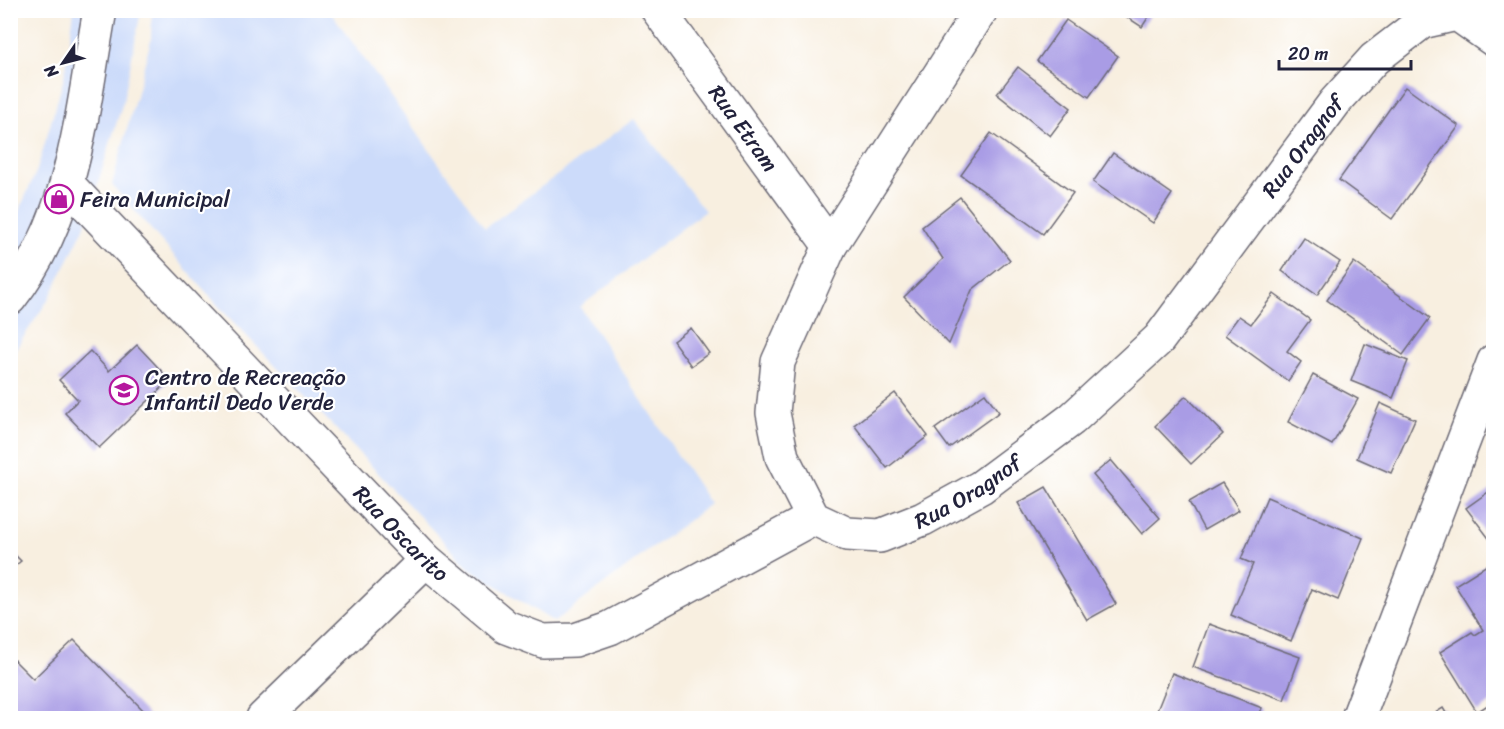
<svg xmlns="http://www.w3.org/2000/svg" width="1504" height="729" font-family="Sriracha,sans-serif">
<rect width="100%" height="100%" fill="#fff"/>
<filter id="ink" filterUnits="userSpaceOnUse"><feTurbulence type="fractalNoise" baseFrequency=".0167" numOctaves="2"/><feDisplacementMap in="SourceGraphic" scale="12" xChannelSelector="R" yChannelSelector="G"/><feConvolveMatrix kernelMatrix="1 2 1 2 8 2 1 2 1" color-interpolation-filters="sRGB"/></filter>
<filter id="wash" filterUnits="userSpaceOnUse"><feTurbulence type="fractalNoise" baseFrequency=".008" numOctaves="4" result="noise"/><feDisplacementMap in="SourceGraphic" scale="24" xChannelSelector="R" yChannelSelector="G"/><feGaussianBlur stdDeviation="1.35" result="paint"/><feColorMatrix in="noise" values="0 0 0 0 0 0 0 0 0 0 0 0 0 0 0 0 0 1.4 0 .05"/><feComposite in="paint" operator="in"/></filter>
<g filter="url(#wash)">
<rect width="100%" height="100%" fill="#f8efe0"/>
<!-- built -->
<g fill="#ccdbfa">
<path d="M74,11h67l-18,91 -39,126 -34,69 -39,59v-127l26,-59 27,-92z"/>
<path d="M152,11h178l155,217 149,-109 71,92 -125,96 130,197 -156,118 -85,-54 -247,-258 -110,-125 39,-145z"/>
</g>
<g id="blocks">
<!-- building -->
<g fill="#a99ce5">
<path d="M1116,10h37l-11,17z"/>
<path d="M1066,20l52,36 -29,41 -52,-36z"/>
<path d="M1018,67l53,41 -21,28 -53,-42z"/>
<path d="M1405,87l54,39 -67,93 -53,-39z"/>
<path d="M991,133l82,60 -30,41 -82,-59z"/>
<path d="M1113,153l59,41 -19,29 -60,-41z"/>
<path d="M960,197l50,63 -38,30 -23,54 -45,-47 39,-38 -21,-32z"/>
<path d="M1304,238l36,24 -23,33 -35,-24z"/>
<path d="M1354,262l76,56 -27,37 -76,-55z"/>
<path d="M1274,294l36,26 -23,31 14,11 -13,19 -63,-46 14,-19 12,8z"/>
<path d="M691,328l18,25 -18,13 -18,-25z"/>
<path d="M1365,344l43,17 -15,37 -42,-17z"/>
<path d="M137,345l33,35 -71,68 -34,-35 13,-13 -19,-20 31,-29 19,20z"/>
<path d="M1313,375l45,24 -26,46 -44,-23z"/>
<path d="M895,393l33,43 -41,32 -33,-43z"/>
<path d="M985,393l14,19 -50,36 -14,-19z"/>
<path d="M1186,396l37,38 -32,30 -36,-38z"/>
<path d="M1380,403l35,16 -24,54 -34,-15z"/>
<path d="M1111,460l49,58 -18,16 -49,-59z"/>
<path d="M1222,483l17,27 -35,20 -15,-28z"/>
<path d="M1046,487l70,117 -29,16 -69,-117z"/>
<path d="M1494,488v57l-28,-37z"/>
<path d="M1267,497l96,41 -25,62 -26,-11 -21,52 -60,-26 22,-51 -12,-5z"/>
<path d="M10,550l11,11 -11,9z"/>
<path d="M1487,565l7,10v126l-17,11 -37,-60 32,-20 3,3 8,-5 -28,-45z"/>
<path d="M1209,624l91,33 -16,43 -91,-33z"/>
<path d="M74,640l77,78h-141v-55l4,-3 19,19z"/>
<path d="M1172,673l90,35 -4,10h-104z"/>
<path d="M1443,708l6,10h-22z"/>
</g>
</g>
</g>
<g filter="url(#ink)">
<use href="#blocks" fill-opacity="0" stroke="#6d6a75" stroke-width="1.5"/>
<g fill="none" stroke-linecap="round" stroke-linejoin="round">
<!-- street casing -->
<g stroke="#6d6a75" stroke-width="36">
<g id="street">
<path id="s1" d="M658,10l172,236"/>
<path id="s2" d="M981,10l-151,236 -52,116 -5,51 9,44 31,61 34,16 33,2 43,-17 58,-32 91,-68 87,-80 176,-237 39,-43 48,-37 35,-8 37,26"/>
<path id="s3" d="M68,185l358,375 80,67 37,14 32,-1 35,-12 203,-110"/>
<path d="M10,298c65,-82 72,-189 90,-288"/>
<path d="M263,718l163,-158"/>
<path d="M1358,718l136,-357"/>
</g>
</g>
<!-- street -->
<use href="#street" stroke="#fff" stroke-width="33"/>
</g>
</g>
<!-- icons -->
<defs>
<g id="shop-ring" transform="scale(1.5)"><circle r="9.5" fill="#fff" stroke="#b5179e" stroke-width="1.5"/><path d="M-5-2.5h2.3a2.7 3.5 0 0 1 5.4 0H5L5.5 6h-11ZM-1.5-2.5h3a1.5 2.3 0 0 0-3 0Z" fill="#b5179e"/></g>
<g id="school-ring" transform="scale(1.5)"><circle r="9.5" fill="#fff" stroke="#b5179e" stroke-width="1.5"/><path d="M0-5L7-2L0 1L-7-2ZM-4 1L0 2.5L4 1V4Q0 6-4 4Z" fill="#b5179e"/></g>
</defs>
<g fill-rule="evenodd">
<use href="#shop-ring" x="59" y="199"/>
<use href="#school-ring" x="124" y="390"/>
</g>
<g text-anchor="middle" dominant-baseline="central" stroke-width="4.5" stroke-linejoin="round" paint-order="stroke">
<!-- street labels -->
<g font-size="22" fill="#22223b" stroke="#fff">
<text stroke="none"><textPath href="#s1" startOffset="146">Rua Etram</textPath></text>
<text stroke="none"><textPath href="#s2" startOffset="1227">Rua Oragnof</textPath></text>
<text stroke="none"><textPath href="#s2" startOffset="741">Rua Oragnof</textPath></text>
<text stroke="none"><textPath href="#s3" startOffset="482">Rua Oscarito</textPath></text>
</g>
<!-- poi labels -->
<g font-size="22" fill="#22223b" stroke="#fff" text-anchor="start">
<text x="80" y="199">Feira Municipal</text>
<text x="145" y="377">Centro de Recreação<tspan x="145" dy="25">Infantil Dedo Verde</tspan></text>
</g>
</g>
<!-- margin -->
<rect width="1504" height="729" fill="none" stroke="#fff" stroke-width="36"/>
<!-- north arrow -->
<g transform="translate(63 63) rotate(235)" stroke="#ffffff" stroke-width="4.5" paint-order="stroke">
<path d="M0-4.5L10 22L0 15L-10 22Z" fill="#22223b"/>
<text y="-9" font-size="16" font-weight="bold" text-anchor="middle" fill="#22223b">N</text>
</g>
<!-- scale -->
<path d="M1279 60v9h132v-9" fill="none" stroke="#22223b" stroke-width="3"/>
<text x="1288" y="60" font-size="18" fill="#22223b" stroke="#ffffff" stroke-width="4.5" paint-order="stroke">20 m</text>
</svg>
